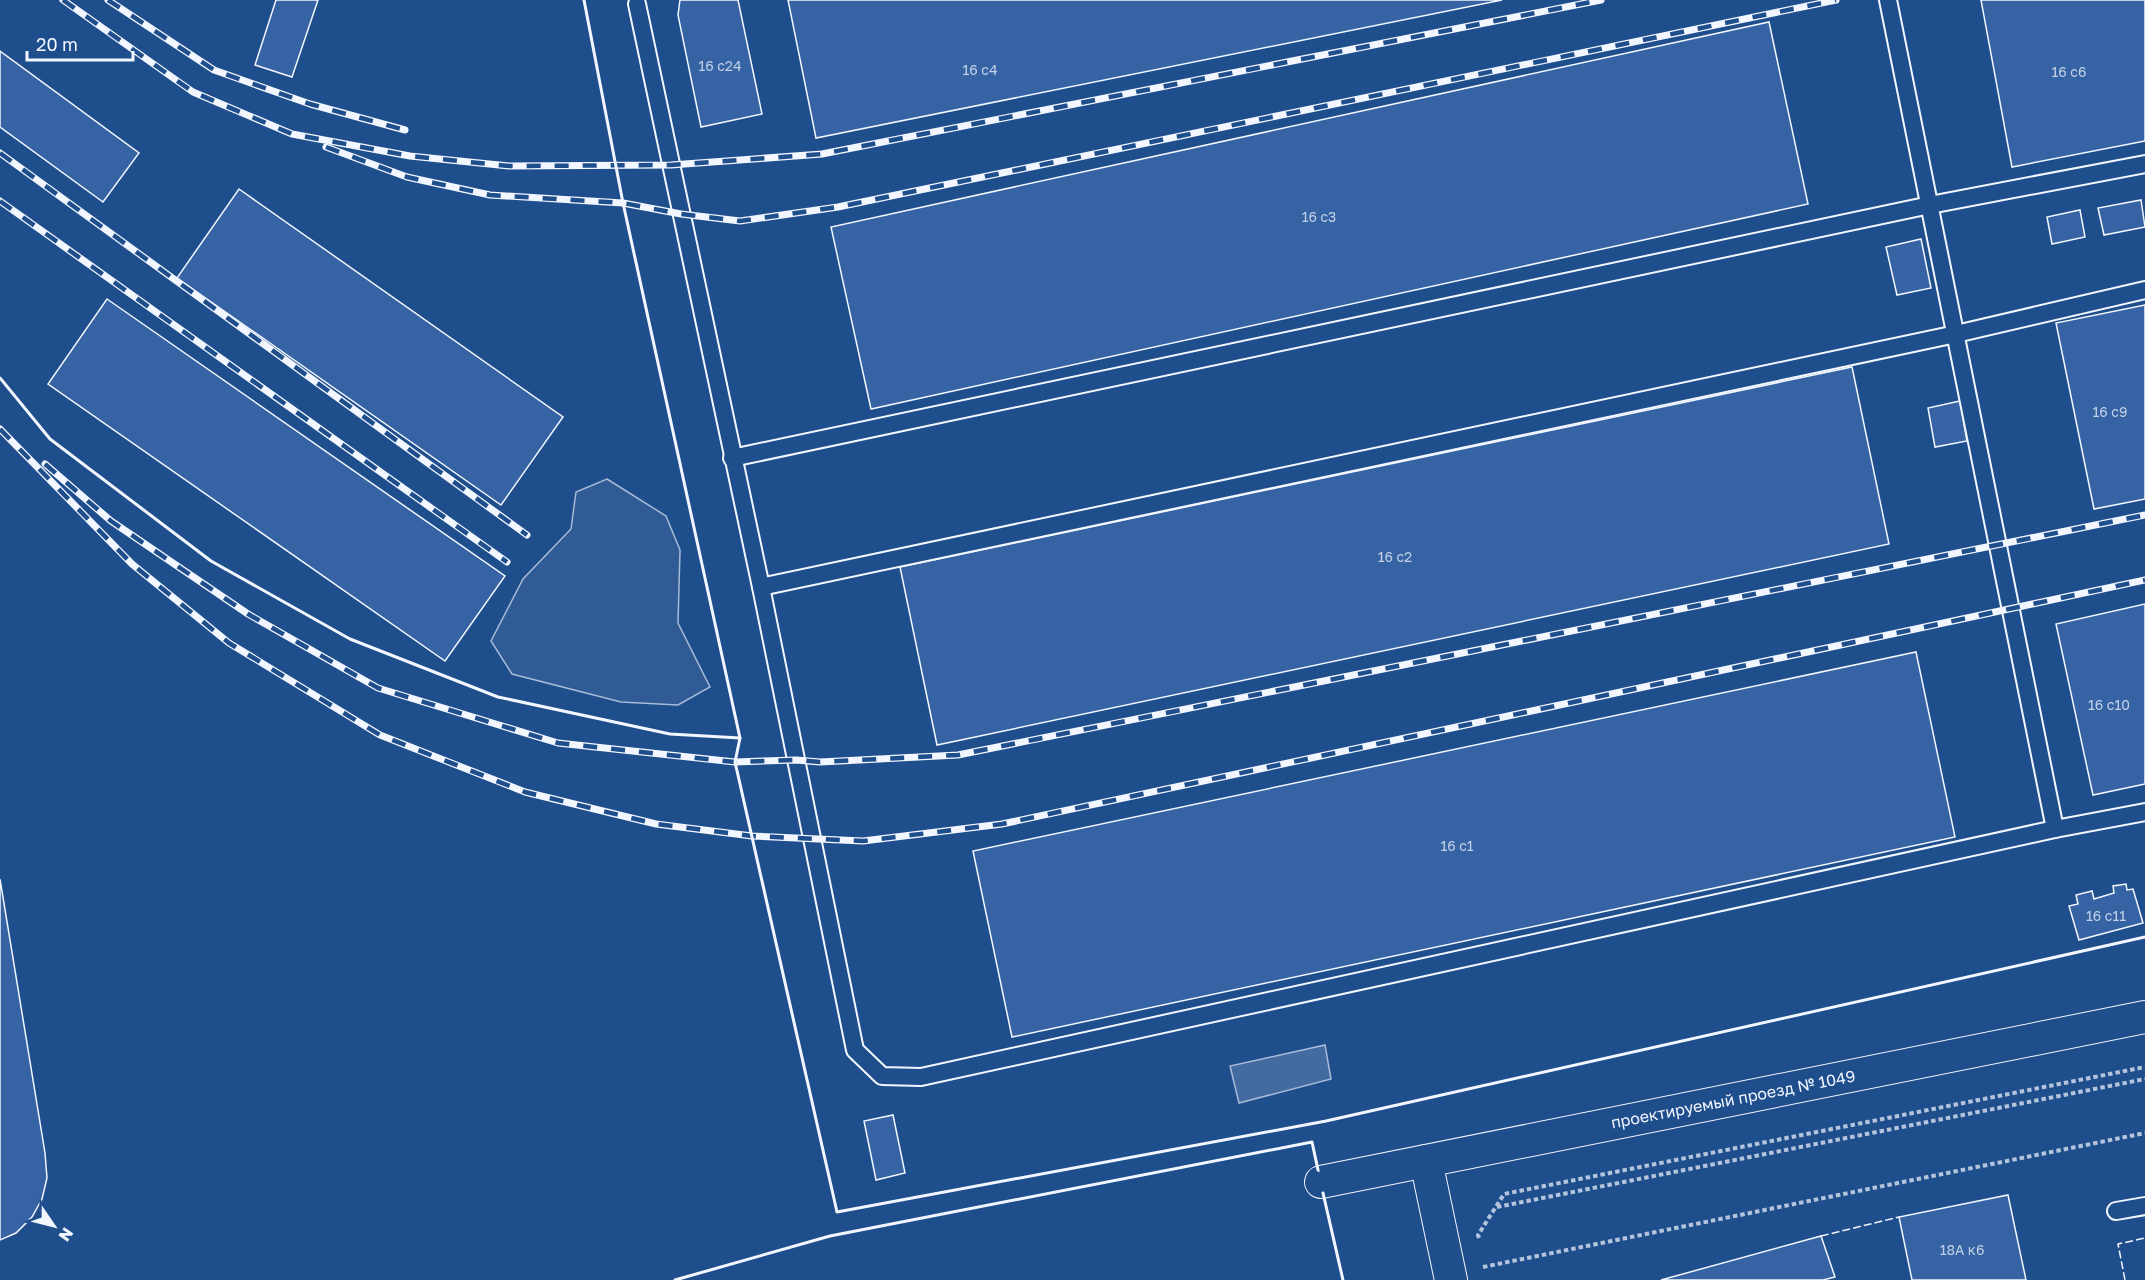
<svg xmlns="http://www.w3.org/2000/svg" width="2145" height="1280" font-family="'Golos Text',sans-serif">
<rect width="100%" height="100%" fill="#1f4e8c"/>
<!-- built -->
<path fill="#305b95" stroke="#a8bbd7" stroke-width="1.5" d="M607,479l59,37 14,34 -2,73 32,64 -32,18 -57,-3 -109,-28 -21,-33 32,-62 48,-50 5,-37z"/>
<!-- water -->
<path fill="#446ba0" stroke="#a8bbd7" stroke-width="1.5" d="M1325,1045l6,34 -92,24 -9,-37z"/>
<!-- building -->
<g fill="#3563a3" stroke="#f2f6ff" stroke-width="1.5">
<path d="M276,0h42l-26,77 -37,-12z"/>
<path d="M680,0h58l24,114 -61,13 -23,-112z"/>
<path d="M788,0h714l-686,138z"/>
<path d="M1981,0h164v141l-133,26z"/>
<path d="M1769,22l39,182 -937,205 -40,-182z"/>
<path d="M0,51l139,102 -36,49 -103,-75z"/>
<path d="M239,189l324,228 -62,88 -324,-227z"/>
<path d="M2141,200l4,27 -41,8 -6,-27z"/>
<path d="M2080,210l5,27 -33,7 -5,-27z"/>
<path d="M1921,239l10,49 -34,7 -11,-48z"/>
<path d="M107,299l398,277 -60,85 -397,-277z"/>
<path d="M2145,305v194l-51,10 -38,-186z"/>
<path d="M1852,367l37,177 -952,201 -37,-178z"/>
<path d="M1960,401l7,40 -32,6 -7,-39z"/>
<path d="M2145,604v180l-52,11 -37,-171z"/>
<path d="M1916,652l39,185 -943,200 -39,-186z"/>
<path d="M0,879l45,274 2,25 -5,21 -10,18 -16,16 -16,7z"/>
<path d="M2126,884l1,6 6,-1 10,34 -64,17 -10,-34 9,-2 -2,-9 16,-4 2,8 20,-6 -1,-7z"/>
<path d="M893,1115l12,58 -29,7 -12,-59z"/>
<path d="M2008,1195l18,85h-114l-13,-63z"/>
<path d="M1821,1236l14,41 -12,3h-162z"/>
</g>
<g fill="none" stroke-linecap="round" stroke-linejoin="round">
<!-- lane casing -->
<g stroke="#f2f6ff" stroke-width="20">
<g id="lane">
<path d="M1888,0l167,829"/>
<path d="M637,4l124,583 94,463 27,26 39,1 1134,-248 90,-17"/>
<path d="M732,458l1198,-253 215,-41"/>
<path d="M761,587l1195,-253 189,-44"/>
<path d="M2116,1211l29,-5"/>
</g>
</g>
<!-- street casing -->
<g stroke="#f2f6ff" stroke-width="34">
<g id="street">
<path d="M1426,1161l25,119"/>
<path d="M1321,1182l824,-165"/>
</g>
</g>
<!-- path -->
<g stroke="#b3c4dc" stroke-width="4" stroke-dasharray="4.5 3" stroke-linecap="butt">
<path d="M1497,1207l648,-128"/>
<path d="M1479,1238l-1,-3 26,-41 641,-127"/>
<path d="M1483,1267l662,-134"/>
</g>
<!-- lane -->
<use href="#lane" stroke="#1f4e8c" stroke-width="16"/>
<!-- street -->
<use href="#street" stroke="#1f4e8c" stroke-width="32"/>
<!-- rail casing -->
<g stroke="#f2f6ff" stroke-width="7">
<g id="rail">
<path d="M63,0l130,92 99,42 118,22 99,10 162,-1 151,-11 779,-154"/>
<path d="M108,0l106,70 96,34 95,26"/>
<path d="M326,147l81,30 83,18 133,8 58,11 59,7 98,-14 998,-207"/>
<path d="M0,153l527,382"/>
<path d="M0,201l507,361"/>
<path d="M0,429l132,135 97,79 151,92 145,57 131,32 96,12 111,5 139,-17 1143,-244"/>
<path d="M45,464l66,57 137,93 130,74 180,55 177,19 61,-2 24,2 138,-7 1187,-240"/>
</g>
</g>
<!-- rail -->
<use href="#rail" stroke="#1f4e8c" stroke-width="4.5" stroke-dasharray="14" stroke-linecap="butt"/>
<!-- fence -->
<g stroke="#f2f6ff" stroke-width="1.5" stroke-dasharray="8 3" stroke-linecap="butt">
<path d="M1323,1192l20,88"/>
<path d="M1821,1236l78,-19"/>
<path d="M675,1280l155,-44 482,-94 7,30"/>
<path d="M2125,1280l-7,-36 27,-6"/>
</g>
<!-- wall -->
<g stroke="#f2f6ff" stroke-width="3">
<path d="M584,0l39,203 117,535 -5,24 102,450 489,-91 819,-184"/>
<path d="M0,378l50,61 161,122 139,78 148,58 172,37 70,4"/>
<path d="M1323,1193l20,87"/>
<path d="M675,1280l155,-44 482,-94 6,28"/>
</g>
</g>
<g text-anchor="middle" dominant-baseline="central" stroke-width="4.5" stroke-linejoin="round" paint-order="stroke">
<!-- number labels -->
<g font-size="14" fill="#c3d1e8">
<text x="720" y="65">16 с24</text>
<text x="980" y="69">16 с4</text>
<text x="2069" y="71">16 с6</text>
<text x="1319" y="216">16 с3</text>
<text x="2110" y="411">16 с9</text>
<text x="1395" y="556">16 с2</text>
<text x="2109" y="704">16 с10</text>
<text x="1457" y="845">16 с1</text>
<text x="2106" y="915">16 с11</text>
<text x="1962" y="1249">18А к6</text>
</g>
<!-- street labels -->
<g font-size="16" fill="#f2f6ff" stroke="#1f4e8c">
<text transform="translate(1733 1099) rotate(-11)">проектируемый проезд № 1049</text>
</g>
</g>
<!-- north arrow -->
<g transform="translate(54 1226) rotate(125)" stroke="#1f4e8c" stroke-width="4.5" paint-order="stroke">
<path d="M0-4.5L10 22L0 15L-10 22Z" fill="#f2f6ff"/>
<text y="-9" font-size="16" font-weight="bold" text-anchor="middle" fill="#f2f6ff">N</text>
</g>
<!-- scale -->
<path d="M27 51v9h106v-9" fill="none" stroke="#f2f6ff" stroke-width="3"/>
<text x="36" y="51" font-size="18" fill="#f2f6ff" stroke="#1f4e8c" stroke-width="4.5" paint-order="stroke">20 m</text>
</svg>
